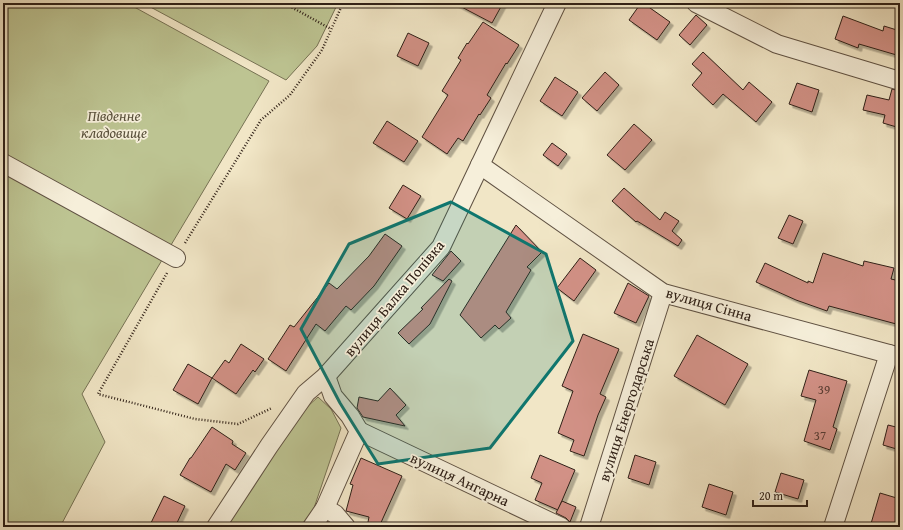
<svg xmlns="http://www.w3.org/2000/svg" width="903" height="530" font-family="'Gentium Book Plus',serif">
<defs>
<filter id="shadow"><feDropShadow dx="3.5" dy="3.5" stdDeviation="0" flood-color="#0004"/></filter>
</defs>
<rect width="100%" height="100%" fill="#f1e6c6"/>
<filter id="stains"><feTurbulence type="fractalNoise" baseFrequency=".005" numOctaves="4"/><feColorMatrix values="0 0 0 0 .2 0 0 0 0 .09 0 0 0 0 .02 0 0 0 .5 -.17"/></filter>
<radialGradient id="worn" r=".72"><stop offset=".6" stop-color="#630" stop-opacity="0"/><stop offset="1" stop-color="#630" stop-opacity=".3"/></radialGradient>
<!-- green -->
<g fill="#bdc492" stroke="#767254">
<path d="M3,3h124l142,78 -187,313 23,48 -45,85h-57z"/>
<path d="M143,3h195l-21,43 -31,34z"/>
<path d="M318,397l13,12 10,19 -27,80 -10,19h-77l70,-111z"/>
</g>
<!-- building -->
<g fill="#d29186" stroke="#2f2017" filter="url(#shadow)">
<path d="M454,3h49l-11,20z"/>
<path d="M641,3h2l27,19 -13,18 -28,-20z"/>
<path d="M696,15l11,10 -17,20 -11,-10z"/>
<path d="M843,16l40,15 1,-5 16,5v25l-41,-12 -1,4 -23,-9z"/>
<path d="M483,22l36,23 -12,19 -1,-1 -19,32 4,3 -11,17 -1,-1 -16,27 -5,-3 -11,16 -25,-17 26,-42 -6,-4 19,-31 -3,-2 9,-15 1,1z"/>
<path d="M408,33l21,10 -11,23 -21,-10z"/>
<path d="M703,52l40,38 6,-8 23,20 -16,20 -33,-28 -10,11 -21,-20 10,-12 -10,-9z"/>
<path d="M605,72l14,13 -22,26 -15,-13z"/>
<path d="M555,77l23,15 -16,24 -22,-15z"/>
<path d="M797,83l22,7 -7,22 -23,-8z"/>
<path d="M892,89l8,2v37l-17,-5 2,-8 -22,-5 4,-15 22,5z"/>
<path d="M387,121l31,20 -14,21 -31,-19z"/>
<path d="M634,124l18,16 -27,30 -18,-15z"/>
<path d="M552,143l15,11 -9,12 -15,-11z"/>
<path d="M403,185l18,11 -14,23 -18,-11z"/>
<path d="M624,188l36,32 5,-8 14,9 -7,10 10,9 -4,6 -41,-25 -1,1 -24,-21z"/>
<path d="M789,215l14,6 -10,23 -15,-6z"/>
<path d="M516,225l26,27 -15,15 4,3 -25,42 5,6 -12,11 -4,-4 -14,13 -21,-23z"/>
<path d="M385,234l17,12 -28,40 -23,24 -5,-4 -21,25 -9,-7 -30,47 -18,-12 22,-34 4,2 35,-44 8,6 32,-33z"/>
<path d="M451,251l10,10 -18,20 -11,-6z"/>
<path d="M823,253l40,13 1,-5 30,7 -3,11 9,2v44l-71,-19 -2,5 -31,-11 -40,-18 9,-19 43,20v-2l5,2z"/>
<path d="M580,258l16,12 -22,31 -17,-13z"/>
<path d="M449,279l3,2 -22,43 -21,20 -11,-11 25,-24 -2,-1z"/>
<path d="M628,283l21,13 -13,27 -22,-10z"/>
<path d="M583,334l36,15 -19,45 6,3 -8,18 -14,41 -14,-5 4,-11 -16,-7 15,-42 -11,-5z"/>
<path d="M697,335l51,29 -23,41 -51,-29z"/>
<path d="M241,344l23,15 -9,13 -2,-2 -17,24 -24,-16 13,-18 4,3z"/>
<path d="M188,364l24,14 -14,26 -25,-14z"/>
<path d="M809,370l38,11 -14,46 4,2 -7,21 -26,-9 12,-41 -15,-4z"/>
<path d="M390,388l16,17 -10,10 9,11 -42,-9 -6,-9 2,-11 19,4z"/>
<path d="M888,425l12,3v22l-17,-5z"/>
<path d="M212,427l21,14 -1,3 14,9 -11,17 -9,-6 -15,28 -31,-17 10,-17h1z"/>
<path d="M540,455l35,15 -17,40 -23,-10 7,-17 -11,-5z"/>
<path d="M635,455l21,7 -7,23 -21,-7z"/>
<path d="M361,458l41,18 -23,51h-12l2,-10 -23,-6 7,-26 -3,-1z"/>
<path d="M781,473l23,7 -6,19 -23,-7z"/>
<path d="M709,484l24,8 -7,23 -24,-8z"/>
<path d="M880,493l20,6v28h-30z"/>
<path d="M164,496l21,10 -10,21h-26z"/>
<path d="M562,501l14,6 -6,15 -4,-4 -10,-5z"/>
</g>
<g fill="none" stroke-linecap="round" stroke-linejoin="round">
<!-- minor casing -->
<g stroke="#605243" stroke-width="20">
<g id="minor">
<path d="M696,3l81,41 123,37"/>
<path d="M3,163l173,95"/>
<path d="M480,165l183,128 237,64"/>
<path d="M359,431l202,96"/>
<path d="M325,508l10,6 11,13"/>
<path d="M216,527l53,-81 37,-53 20,-17 115,-129 116,-244"/>
<path d="M312,527l13,-19 34,-77 -9,-15 -17,-20 -7,-20"/>
<path d="M589,527l74,-234"/>
<path d="M833,527l56,-173"/>
</g>
</g>
<!-- path -->
<g stroke="#2f2017" stroke-width="2.5" stroke-dasharray="1 2" stroke-linecap="butt">
<path d="M284,3l47,26"/>
<path d="M185,243l76,-123 29,-25 32,-45 21,-47"/>
<path d="M167,273l-69,121 97,25 43,5 34,-16"/>
</g>
<!-- minor -->
<use href="#minor" stroke="#f6efda" stroke-width="18"/>
</g>
<!-- marked area -->
<path fill="#0f766e" fill-opacity="0.2" stroke="#0f766e" stroke-width="3" stroke-linejoin="round" d="M451,202l95,52 27,87 -83,107 -112,16 -38,-61 -39,-74 48,-85z"/>
<g text-anchor="middle" dominant-baseline="central" stroke-width="3.5" stroke-linejoin="round" paint-order="stroke">
<!-- number labels -->
<g font-size="13" fill="#583c33">
<text x="824" y="389">39</text>
<text x="820" y="435">37</text>
</g>
<!-- park labels -->
<g font-size="15" font-style="italic" fill="#5a513c" stroke="#f6efda">
<text x="114" y="115">Південне<tspan x="114" dy="17">кладовище</tspan></text>
</g>
<!-- street labels -->
<g font-size="15" fill="#2f2017" stroke="#f6efda">
<text transform="translate(394 298) rotate(-50)">вулиця Балка Попівка</text>
<text transform="translate(709 304) rotate(16)">вулиця Сінна</text>
<text transform="translate(626 410) rotate(-72)">вулиця Енергодарська</text>
<text transform="translate(460 479) rotate(25)">вулиця Ангарна</text>
</g>
</g>
<!-- margin -->
<rect width="903" height="530" fill="none" stroke="#f1e6c6" stroke-width="16"/>
<rect x="4" y="4" width="895" height="522" fill="none" stroke="#2f2017" stroke-width="2"/>
<rect x="8" y="8" width="887" height="514" fill="none" stroke="#2f2017"/>
<!-- scale -->
<path d="M753 500v6h54v-6" fill="none" stroke="#2f2017" stroke-width="2"/>
<text x="759" y="500" font-size="12" fill="#2f2017" stroke="#f6efda" stroke-width="3" paint-order="stroke">20 m</text>
<rect width="100%" height="100%" filter="url(#stains)"/>
<rect width="100%" height="100%" fill="url(#worn)"/>
</svg>
